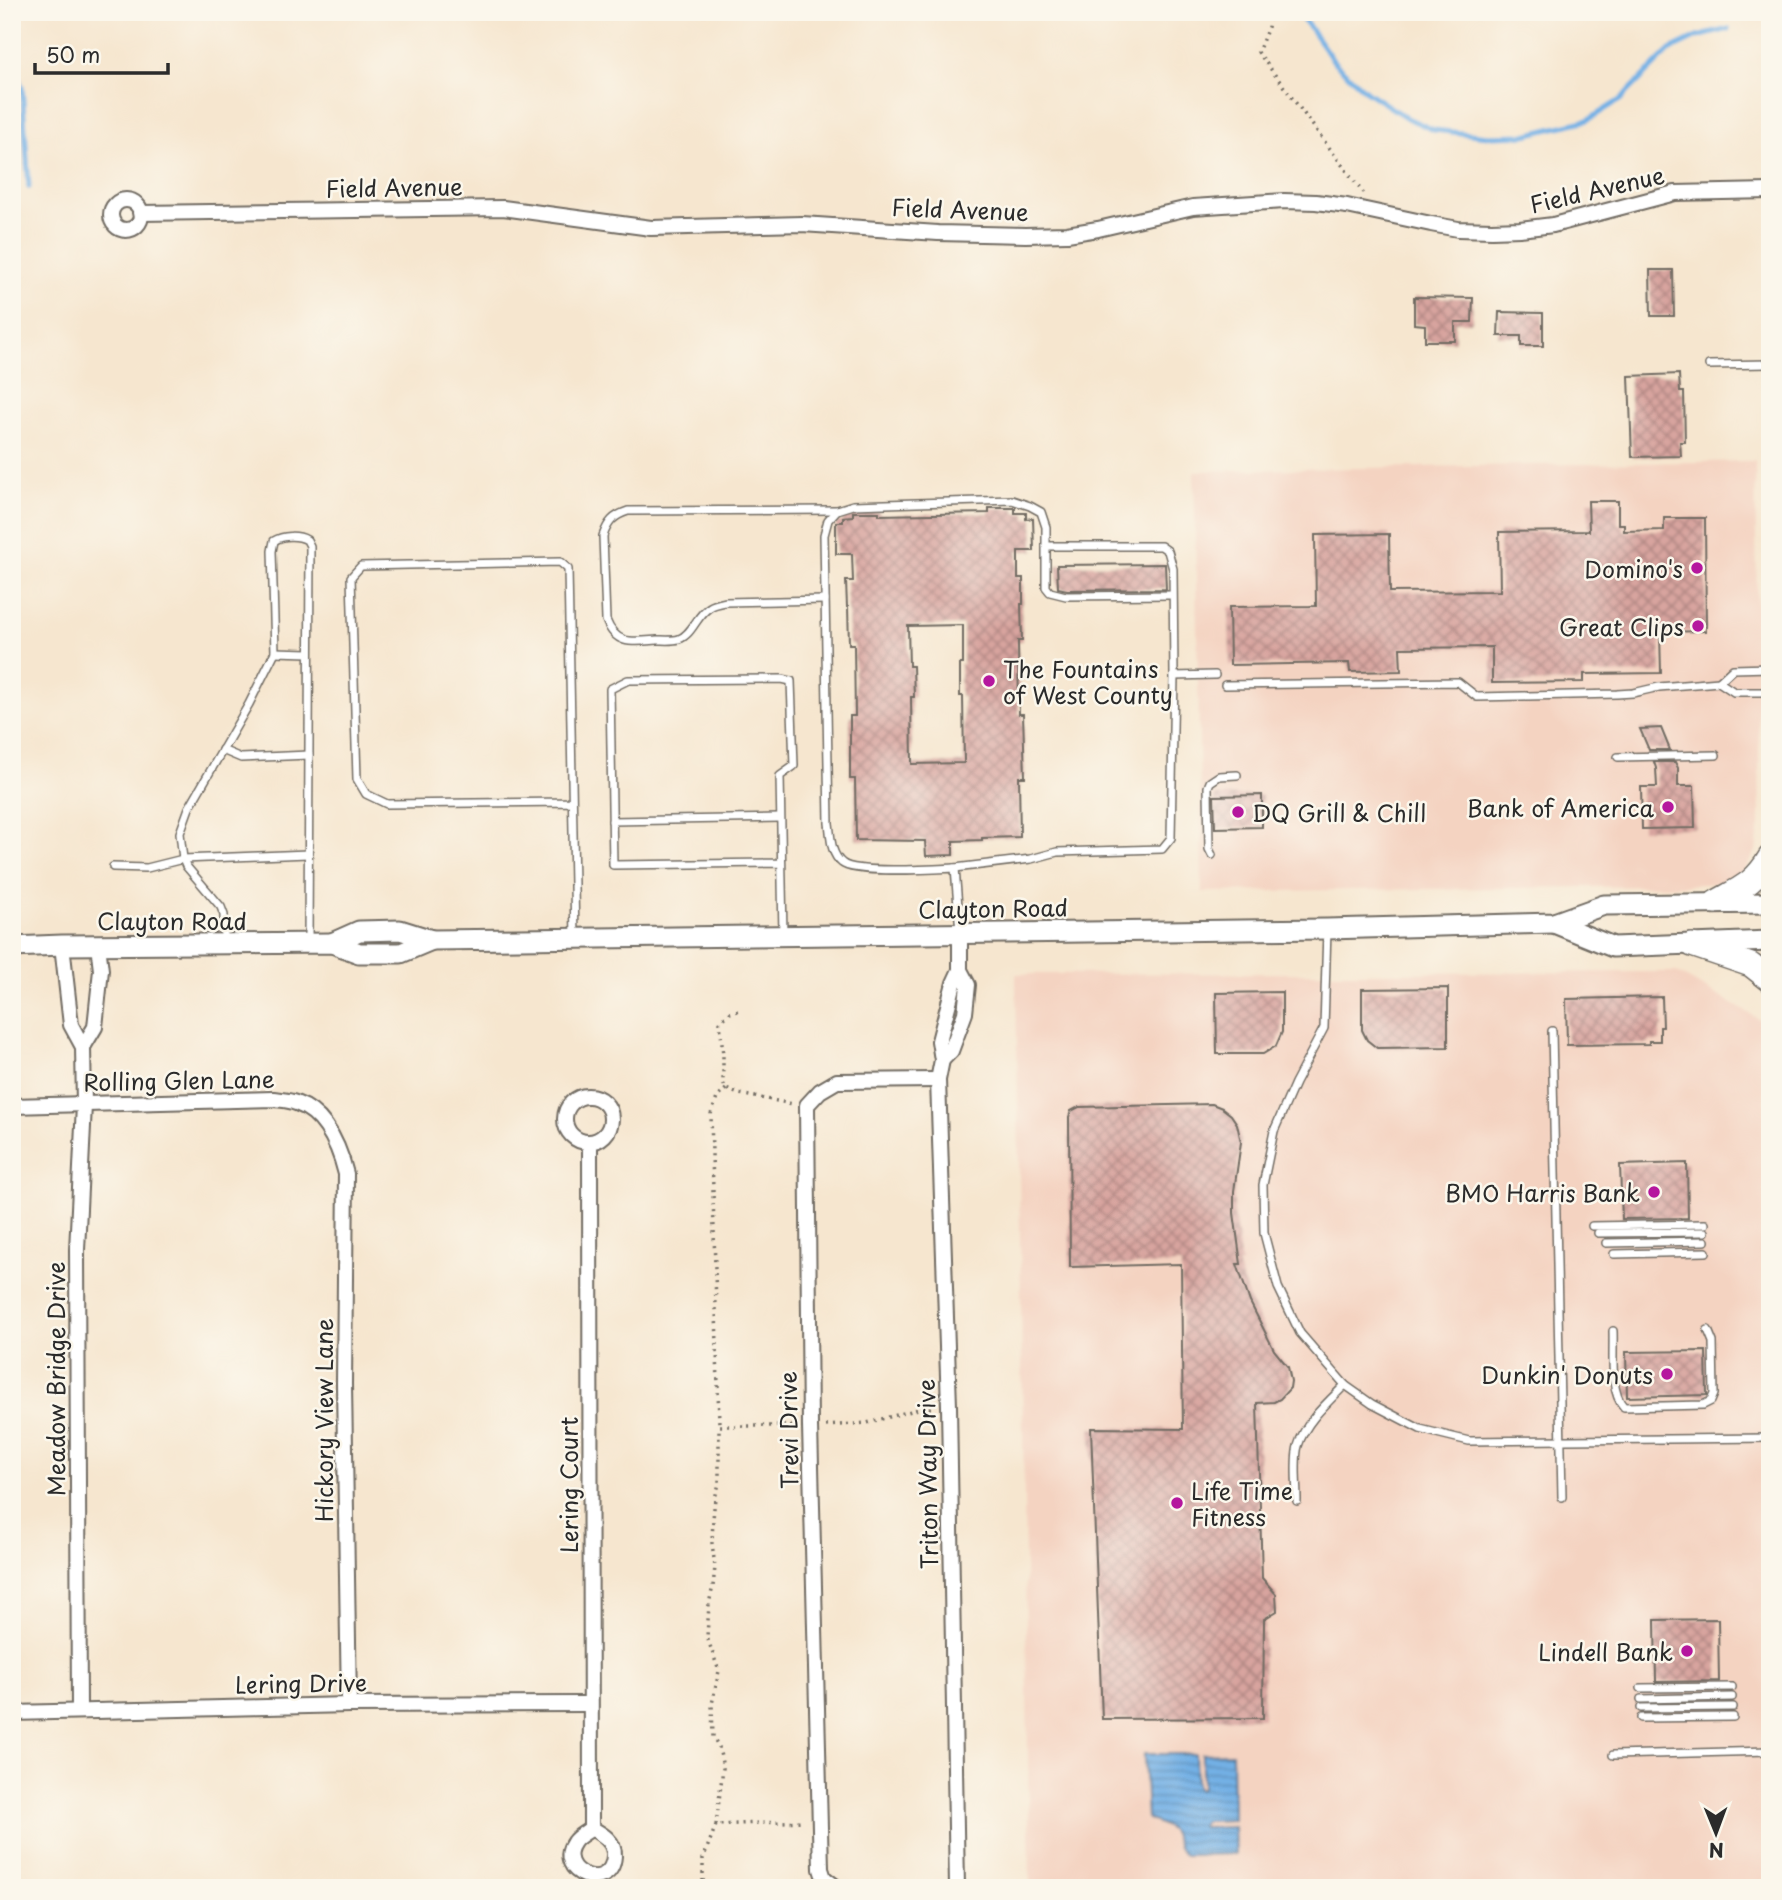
<svg xmlns="http://www.w3.org/2000/svg" width="1782" height="1900" font-family="'Playpen Sans',sans-serif">
<defs>
<pattern id="water-rules" width="6" height="5" patternUnits="userSpaceOnUse" patternTransform="scale(1.75)"><rect width="6" height="5" fill="#73b0e5"/><path d="M0 2.5h6" fill="none" stroke="#5f8fba"/></pattern>
<pattern id="building-cross-hatch" width="8" height="8" patternUnits="userSpaceOnUse" patternTransform="scale(1.75)"><rect width="8" height="8" fill="#d8a49f"/><path d="M0 0l8 8M0 8l8-8" fill="none" stroke="#af8682"/></pattern>
</defs>
<rect width="100%" height="100%" fill="#fbf7ec"/>
<filter id="ink" filterUnits="userSpaceOnUse"><feTurbulence type="fractalNoise" baseFrequency=".0143" numOctaves="2"/><feDisplacementMap in="SourceGraphic" scale="14" xChannelSelector="R" yChannelSelector="G"/><feConvolveMatrix kernelMatrix="1 2 1 2 8 2 1 2 1" color-interpolation-filters="sRGB"/></filter>
<filter id="wash" filterUnits="userSpaceOnUse"><feTurbulence type="fractalNoise" baseFrequency=".00686" numOctaves="4" result="noise"/><feDisplacementMap in="SourceGraphic" scale="28" xChannelSelector="R" yChannelSelector="G"/><feGaussianBlur stdDeviation="1.57" result="paint"/><feColorMatrix in="noise" values="0 0 0 0 0 0 0 0 0 0 0 0 0 0 0 0 0 1.4 0 .05"/><feComposite in="paint" operator="in"/></filter>
<g filter="url(#wash)">
<rect width="100%" height="100%" fill="#f6e6cf"/>
<!-- built -->
<g fill="#f4d3c1">
<path d="M1755,461l5,362 -4,28 -14,23 -23,9 -52,3 -465,6 -8,-421z"/>
<path d="M1676,972l88,50 6,326v540h-740l-14,-914z"/>
</g>
<!-- water -->
<path fill="url(#water-rules)" stroke="#4f6e88" stroke-width="2" d="M1232,1753l1,67 -29,1 -2,5 2,2 30,-1 1,27 -50,1c-10,-6 -7,-15 -14,-24 -6,-8 -17,-7 -24,-13l-3,-64h51l1,33 2,3h3l1,-3v-33z"/>
<g fill="none" stroke-linecap="round" stroke-linejoin="round">
<!-- stream -->
<g stroke="#73b0e5" stroke-width="5">
<path d="M1295,12l13,13 27,38 32,29 40,26 27,12 54,6 37,-1 63,-15 32,-20 50,-50 27,-13 32,-8"/>
<path d="M12,64l10,23 7,100"/>
</g>
</g>
<g id="blocks">
<!-- building -->
<g fill="url(#building-cross-hatch)" fill-rule="evenodd">
<path d="M1650,270h23l1,46h-23z"/>
<path d="M1414,297l59,1 -1,24h-17v19h-30v-16l-11,-1z"/>
<path d="M1499,312l44,1v33h-22v-10h-23z"/>
<path d="M1679,374l1,18h4l1,50h-5l1,14 -49,1 -3,-81z"/>
<path d="M1588,501h30v23h6v7l40,-1v-12h41l1,113 -46,1 1,41 -77,1v8l-92,1v-36l-92,1 1,23 -51,1 -1,-9 -119,2 -1,-58 87,-1 -1,-71 74,-1 1,58 110,-1 -1,-59 90,-1z"/>
<path d="M989,508h26v5h11v6l7,-1 1,33h-16v27h5v26h-2l1,37h-4l1,73h4l2,63h-6l1,60 -38,1v2l-29,1v14l-27,1 -1,-15 -69,-1 -1,-61h-5v-63h5l-1,-72h-5l-1,-37h-1l-1,-26h7l-1,-27h-16v-32h7v-5l10,-1v-4h26v3l110,-2zM963,625v39h-3v32h3l1,67 -52,1 -1,-67h3l-1,-31h-4l-1,-40z"/>
<path d="M1165,564l1,25 -99,1 -9,-2 -1,-23z"/>
<path d="M1661,728l9,22h-21l-9,-21z"/>
<path d="M1654,762h21l3,6v18h16l1,42 -53,1 -1,-42h16l-1,-19z"/>
<path d="M1262,795v32l-47,1 -1,-32z"/>
<path d="M1448,988v59l-71,1 -10,-8 -5,-10v-41z"/>
<path d="M1282,992v40l-6,14 -13,8h-46l-1,-61z"/>
<path d="M1662,997l1,30h-3v14h-11v3l-82,1 -1,-46z"/>
<path d="M1212,1104l10,4 9,7 6,9 4,18 -7,49v22l7,51h-4l13,38 24,48 14,17 3,14 -1,7 -10,11 -6,3 -17,1 5,175 14,16 1,17 -13,8 -1,99 -161,1 -11,-291 92,1 -2,-165 -111,3 -1,-150 2,-6 8,-4z"/>
<path d="M1687,1163l1,55 -66,1 -2,-54z"/>
<path d="M1706,1351l1,44 -80,2 -1,-45z"/>
<path d="M1718,1619l1,62 -63,1 -1,-62z"/>
</g>
</g>
</g>
<g filter="url(#ink)">
<use href="#blocks" fill-opacity="0" stroke="#726c64" stroke-width="2"/>
<g fill="none" stroke-linecap="round" stroke-linejoin="round">
<!-- lane casing -->
<g stroke="#726c64" stroke-width="10">
<g id="lane">
<path d="M1709,365l61,-1"/>
<path d="M1046,546h115l7,5 5,18 1,107 41,-1"/>
<path d="M825,600l-99,2c-5,1 -12,2 -16,5 -13,7 -17,27 -31,32 -6,2 -16,1 -22,1 -24,2 -41,6 -51,-20l-3,-84c5,-14 10,-20 25,-25l209,-1"/>
<path d="M275,652l34,1"/>
<path d="M1719,682l15,10h36"/>
<path d="M1225,685l233,-3 19,15 140,-3 16,-1 26,-6 60,-5 14,-13 37,-1"/>
<path d="M222,750l19,8 68,-3"/>
<path d="M1618,757l98,-2"/>
<path d="M572,802l-185,2 -21,-10 -9,-15 -6,-202 10,-11 199,-4 8,7 7,369"/>
<path d="M612,821l168,-3"/>
<path d="M1212,855l-3,-6 -1,-62 2,-5 9,-6 18,-1"/>
<path d="M781,863l-168,2 -3,-176 18,-9 154,-1 9,2 3,85 -14,10 3,159"/>
<path d="M113,867l34,1 36,-9 125,-5"/>
<path d="M955,868l76,-9 26,-7 105,-3 9,-11 3,-162"/>
<path d="M1327,930l-3,98 -29,55 -21,48 -11,54 1,48 14,54 22,46 45,52 27,19 48,25 49,12 301,-3"/>
<path d="M960,932l-5,-64c-20,1 -101,6 -113,-5 -12,-10 -11,-26 -13,-40l-5,-288 4,-15 9,-10 16,-5 159,-5 18,6 11,6 5,15v60l4,5 16,4 106,-1"/>
<path d="M224,942v-27l-3,-8 -35,-41 -3,-7 -3,-26 9,-25 60,-104 26,-52 -3,-101 2,-10c9,-6 24,-6 33,-1l3,6 -2,397"/>
<path d="M1552,1031l10,466"/>
<path d="M1592,1226l113,-2"/>
<path d="M1598,1233l107,-1"/>
<path d="M1606,1243l99,-2"/>
<path d="M1614,1254l92,-2"/>
<path d="M1613,1331c1,21 -4,61 11,76l79,-2 8,-4 3,-7 -1,-52 -5,-12"/>
<path d="M1297,1501c0,-16 -3,-41 1,-55 7,-24 30,-44 47,-61"/>
<path d="M1641,1688l91,-1"/>
<path d="M1641,1699l91,-2"/>
<path d="M1641,1708l92,-1"/>
<path d="M1641,1718l92,-1"/>
<path d="M1613,1755l157,-4"/>
</g>
</g>
<!-- street casing -->
<g stroke="#726c64" stroke-width="18">
<g id="street">
<circle cx="126" cy="215" r="15"/>
<path d="M140,213l363,-5 148,20 151,-4 136,9 87,2 42,-1 31,-5 95,-22 91,-6 32,1 31,4 84,18 27,5 34,1 28,-1 33,-4 122,-32 95,-2"/>
<path d="M62,945l9,80 12,22"/>
<path d="M942,1060l9,-9 14,-38 3,-28 -8,-15"/>
<circle cx="588" cy="1119" r="23"/>
<path d="M12,1106l261,-7c8,1 16,1 23,4 29,10 43,43 50,71l-2,210 5,321"/>
<path d="M590,1142l1,686"/>
<path d="M79,1711l-2,-461 7,-145 -1,-58 12,-20 6,-57 -3,-25"/>
<path d="M12,1713l337,-8 241,-1"/>
<path d="M591,1828c11,6 24,13 23,28 -3,40 -61,16 -40,-14 4,-6 12,-9 17,-14z"/>
<path d="M837,1888l-13,-10 -3,-9 -11,-443 -3,-321 13,-14 17,-10 101,-1"/>
<path d="M957,1888l-8,-482 -11,-326 4,-20 -3,-19 15,-58 6,-13v-37"/>
</g>
</g>
<!-- secondary casing -->
<g stroke="#726c64" stroke-width="23">
<g id="secondary">
<path d="M1554,923l59,24 157,-6"/>
<path d="M332,943l27,-12 41,-1 32,10 895,-11 227,-6 50,-18 166,-2"/>
<path d="M12,947l50,-2 270,-2 27,10h42l31,-13"/>
</g>
</g>
<!-- primary casing -->
<g stroke="#726c64" stroke-width="26">
<g id="primary">
<path d="M1716,902c25,-14 39,-19 54,-45"/>
<path d="M1692,945l59,20 19,15"/>
</g>
</g>
<!-- path -->
<g stroke="#726c64" stroke-width="3.5" stroke-dasharray="2 5" stroke-linecap="butt">
<path d="M1271,12l-3,15 -10,25 105,141"/>
<path d="M738,1011l-8,2 -10,9 3,33v28l3,6 13,5 54,10"/>
<path d="M726,1089l-9,9 -6,16 8,312h76"/>
<path d="M826,1426l41,-3 55,-15h12"/>
<path d="M716,1825l7,-57 -4,-21 -6,-10 -1,-33 7,-33 -12,-34 2,-33 4,-18 2,-19 -3,-24 1,-24 2,-21 4,-14v-58"/>
<path d="M703,1888v-29l13,-34 88,-4"/>
</g>
<!-- lane -->
<use href="#lane" stroke="#fff" stroke-width="7"/>
<!-- street -->
<use href="#street" stroke="#fff" stroke-width="14"/>
<!-- secondary -->
<use href="#secondary" stroke="#fff" stroke-width="19"/>
<!-- primary -->
<use href="#primary" stroke="#fff" stroke-width="23"/>
</g>
</g>
<!-- markers -->
<g fill="#b5179e" stroke="#fbf7ec" stroke-width="2.5">
<circle cx="1697" cy="568" r="7"/>
<circle cx="1698" cy="626" r="7"/>
<circle cx="989" cy="681" r="7"/>
<circle cx="1668" cy="807" r="7"/>
<circle cx="1238" cy="812" r="7"/>
<circle cx="1654" cy="1192" r="7"/>
<circle cx="1667" cy="1374" r="7"/>
<circle cx="1177" cy="1503" r="7"/>
<circle cx="1687" cy="1651" r="7"/>
</g>
<g text-anchor="middle" dominant-baseline="central" stroke-width="5" stroke-linejoin="round" paint-order="stroke">
<!-- street labels -->
<g font-size="23" fill="#2b2b2b" stroke="#fbf7ec">
<text transform="translate(394 187) rotate(-1)">Field Avenue</text>
<text transform="translate(1597 189) rotate(-13)">Field Avenue</text>
<text transform="translate(960 209) rotate(2)">Field Avenue</text>
<text transform="translate(993 908) rotate(-1)">Clayton Road</text>
<text x="172" y="920">Clayton Road</text>
<text transform="translate(179 1080) rotate(-1)">Rolling Glen Lane</text>
<text transform="translate(55 1379) rotate(-90)">Meadow Bridge Drive</text>
<text transform="translate(323 1420) rotate(-90)">Hickory View Lane</text>
<text transform="translate(788 1430) rotate(-91)">Trevi Drive</text>
<text transform="translate(927 1474) rotate(-91)">Triton Way Drive</text>
<text transform="translate(568 1485) rotate(-90)">Lering Court</text>
<text transform="translate(301 1683) rotate(-1)">Lering Drive</text>
</g>
<!-- poi labels -->
<g font-size="23" fill="#2b2b2b" stroke="#fbf7ec" text-anchor="end">
<text x="1683" y="568">Domino's</text>
<text x="1684" y="626">Great Clips</text>
<text x="1003" y="668" text-anchor="start">The Fountains<tspan x="1003" dy="26">of West County</tspan></text>
<text x="1654" y="807">Bank of America</text>
<text x="1252" y="812" text-anchor="start">DQ Grill &amp; Chill</text>
<text x="1640" y="1192">BMO Harris Bank</text>
<text x="1653" y="1374">Dunkin' Donuts</text>
<text x="1191" y="1490" text-anchor="start">Life Time<tspan x="1191" dy="26">Fitness</tspan></text>
<text x="1673" y="1651">Lindell Bank</text>
</g>
</g>
<!-- margin -->
<rect width="1782" height="1900" fill="none" stroke="#fbf7ec" stroke-width="42"/>
<!-- north arrow -->
<g transform="translate(1716 1833) rotate(179)" stroke="#fbf7ec" stroke-width="5" paint-order="stroke">
<path d="M0-5L12 26L0 18L-12 26Z" fill="#2b2b2b"/>
<text y="-10" font-size="19" font-weight="bold" text-anchor="middle" fill="#2b2b2b">N</text>
</g>
<!-- scale -->
<path d="M35 63v10h133v-10" fill="none" stroke="#2b2b2b" stroke-width="3.5"/>
<text x="46" y="63" font-size="21" fill="#2b2b2b" stroke="#fbf7ec" stroke-width="5" paint-order="stroke">50 m</text>
</svg>
